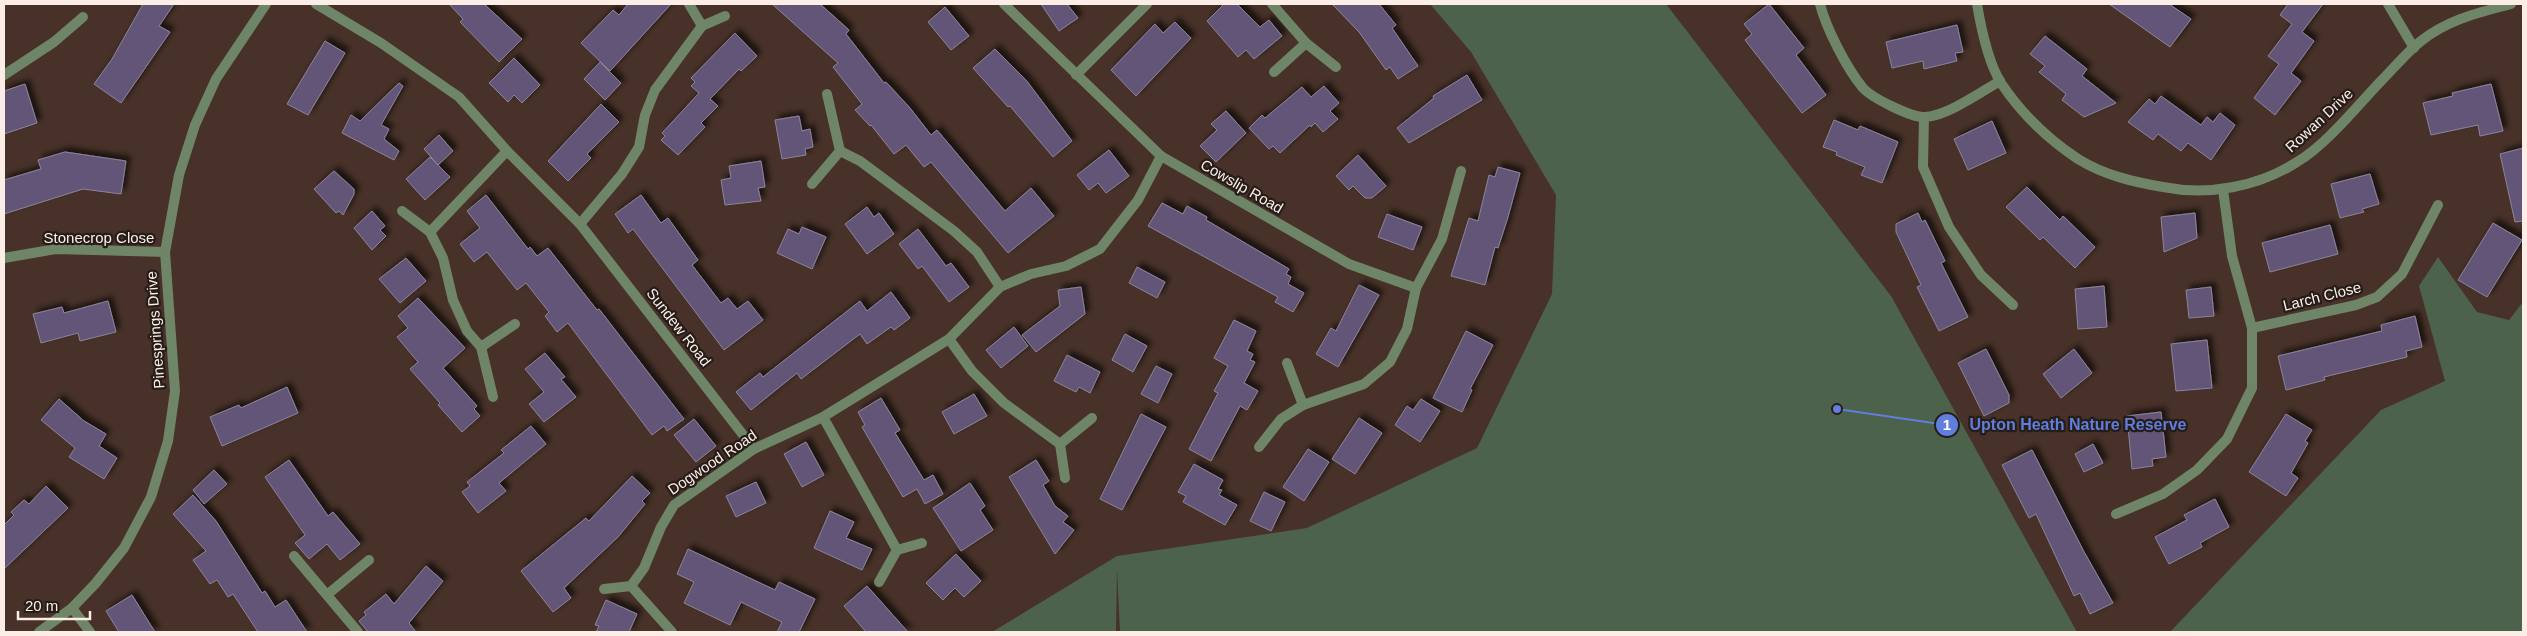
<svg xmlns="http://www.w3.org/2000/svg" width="2527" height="636" font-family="Helvetica,sans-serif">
<defs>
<filter id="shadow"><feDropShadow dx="4.5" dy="-4.5" stdDeviation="2.5" flood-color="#0009"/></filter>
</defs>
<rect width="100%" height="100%" fill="#473128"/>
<!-- green -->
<g fill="#4d624b">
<path d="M1430,4h236l225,292 186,336h-957l-3,-63 -1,63h-124l125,-76 190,-28 170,-80 75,-154 4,-99 -85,-143z"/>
<path d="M2438,257l39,55 32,8 14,-18v330h-353l211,-222 64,-29 -26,-95z"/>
</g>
<!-- building -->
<g fill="#625577" stroke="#8c849b" filter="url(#shadow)">
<path d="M143,4h31l-15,22 11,6 -49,71 -27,-19 18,-25z"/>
<path d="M449,4h35l38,35 -23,23 -39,-40 3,-3z"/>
<path d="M628,4h43l-61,67 -29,-28 32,-33 6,5z"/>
<path d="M772,4h48l29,26 -3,4 38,49 2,-1 24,26 21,27 6,-5 68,81 26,-23 23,28 -46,37 -77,-91 -7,5 -18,-22 -12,9 -23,-29 -1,1 -15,-16 7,-6 -29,-37 5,-4z"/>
<path d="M1041,4h26l11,14 -19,13z"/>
<path d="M1224,4h13l23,23 9,-7 13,16 -28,23 -8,-9 -8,7 -31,-36z"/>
<path d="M1332,4h47l17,21 -4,3 26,38 -20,13 -8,-12 -4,3 -27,-38z"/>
<path d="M1769,4l35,44 -8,7 30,40 -24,18 -57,-73 7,-6 -8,-10z"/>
<path d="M2109,4h60l22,15 -21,28z"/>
<path d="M2288,4h35l-21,28 12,9 -23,32 10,8 -26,34 -21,-17 25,-34 -11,-8 24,-32 -12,-9z"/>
<path d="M945,7l24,29 -18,14 -23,-28z"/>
<path d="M1175,22l16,16 -55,58 -25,-26 44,-46 8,9z"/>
<path d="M1957,25l6,27 -8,1 2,8 -33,8 -1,-8 -31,7 -6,-26z"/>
<path d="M735,33l22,23 -16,15 -2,-2 -29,30 8,7 -17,17 4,4 -27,28 -17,-15 4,-4 -3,-3 37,-40 -8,-7 4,-4 -4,-4z"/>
<path d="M2045,36l42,33 -5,7 34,27 -32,14 -22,-17 4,-6 -27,-22 6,-6 -15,-12z"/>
<path d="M325,41l20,12 -37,62 -21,-11z"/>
<path d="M995,49l31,31 46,61 -19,16 -43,-51 -2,1 -35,-39z"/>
<path d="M514,58l26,27 -18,18 -8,-8 -6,7 -19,-19z"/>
<path d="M600,62l21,21 -16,17 -21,-21z"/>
<path d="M1467,75l15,25 -73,43 -12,-15 37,-30 -1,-2z"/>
<path d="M399,83l4,3 -22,39 8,4 -5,10 15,12 -5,9 -52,-27 9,-18 9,6z"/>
<path d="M25,84l12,39 -33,11v-43z"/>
<path d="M2491,84l12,47 -23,5 -2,-11 -47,10 -8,-32 30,-7 -1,-3z"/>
<path d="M1324,86l15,17 -9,8 8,8 -15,13 -8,-9 -4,4 -1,-2 -30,28 -7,-7 -4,3 -20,-21 13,-13 3,3 37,-31 9,10z"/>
<path d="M2161,96l40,29 6,-8 6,5 7,-9 15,12 -24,35 -23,-17 -7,8 -23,-17 -5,6 -25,-18 21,-23 6,5z"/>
<path d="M601,104l18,18 -32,32 4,4 -23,23 -20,-20z"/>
<path d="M1226,111l20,22 -30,29 -16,-16 17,-16 -6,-6z"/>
<path d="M799,116l3,15 8,-2 3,18 -8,2 1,6 -24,4 -7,-39z"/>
<path d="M1834,120l24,10 2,-4 38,16 -16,41 -21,-8 4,-8 -29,-12 1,-3 -14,-5z"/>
<path d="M1992,121l14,32 -38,17 -14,-31z"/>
<path d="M439,135l14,16 -15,14 -14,-16z"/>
<path d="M2523,148v73l-8,1 -15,-68z"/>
<path d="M1109,150l20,26 -23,17 -8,-10 -9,7 -12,-15z"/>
<path d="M65,152l61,9 -5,33 -38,-5 -79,25v-34l37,-11 -3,-9z"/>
<path d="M1358,155l28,31 -14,12h-7l-12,-12 -4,4 -13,-14z"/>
<path d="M430,157l20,20 -25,23 -19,-21z"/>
<path d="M761,161l4,26 -7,1 3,13 -36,4 -4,-25 10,-2 -2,-12z"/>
<path d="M1498,167l22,6 -12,44 -10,31 -3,-1 -10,38 -34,-9 18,-58 9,3 11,-46 6,2z"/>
<path d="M334,171l20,18v5l-11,21 -4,-4 -3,2 -22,-24z"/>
<path d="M2370,174l9,30 -17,5 2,3 -24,6 -9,-34z"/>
<path d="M2027,187l33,33 3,-4 32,31 -20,21 -32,-31 -3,3 -34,-33z"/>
<path d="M486,195l42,54 2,-2 7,9 11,-8 49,62 2,-1 85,110 -17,12 -3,-5 -12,9 -84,-112 -11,9 -12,-16 4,-4 -23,-29 -9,7 -30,-38 -13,10 -14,-18 20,-16 -13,-17z"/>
<path d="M641,195l20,28 7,-5 30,42 -6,5 29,38 7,-5 9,11 11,-8 15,19 -39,30 -91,-121 -5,4 -13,-19z"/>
<path d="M1162,203l21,11 4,-8 20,11 -1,3 83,49 -3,5 5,3 -3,7 16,9 -11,19 -18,-10 3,-5 -130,-71z"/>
<path d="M867,207l7,10 5,-4 15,21 -27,20 -22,-30z"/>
<path d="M372,211l13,15 -5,4 6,6 -14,14 -18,-22z"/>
<path d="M1918,213l4,9 3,-2 20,41 -4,2 27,54 -29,14 -22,-44 4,-2 -25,-53v-8z"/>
<path d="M2195,213l2,25 -33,14 -3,-35z"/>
<path d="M1387,214l35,13 -9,23 -35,-13z"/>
<path d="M2493,223l29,17 -35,57 -29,-17z"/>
<path d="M2330,225l8,29 -68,18 -8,-29z"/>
<path d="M802,227l24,10 -14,32 -35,-16 11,-24 11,5z"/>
<path d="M918,229l28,37 5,-3 18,24 -20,15 -27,-36 -4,3 -19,-25z"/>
<path d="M406,258l20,23 -26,22 -21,-24z"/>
<path d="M1137,267l28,15 -8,16 -28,-15z"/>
<path d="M1359,285l20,10 -41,72 -22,-13 15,-26 5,3z"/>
<path d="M2104,286l3,41 -29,2 -3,-40z"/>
<path d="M1081,287l4,27 -49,38 -14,-17 38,-29 -2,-16z"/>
<path d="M2211,287l3,29 -25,2 -3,-28z"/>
<path d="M891,292l19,26 -16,12 -3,-3 -24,17 -7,-10 -59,45 -4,-6 -46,37 -15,-18 24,-19 3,4 97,-76 7,10z"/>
<path d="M418,298l47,50 -22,20 34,38 -3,3 6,7 -18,16 -24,-27 2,-2 -30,-34 8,-7 -21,-25 11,-9 -10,-12z"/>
<path d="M108,301l8,31 -36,9 -2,-8 -37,10 -8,-29 29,-7 2,6z"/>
<path d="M2415,316l7,31 -16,4 1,6 -83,20 1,3 -39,10 -8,-34 104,-25 -1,-6z"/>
<path d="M1234,320l22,11 -9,20 6,3 -3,6 5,2 -11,21 14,8 -11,19 -7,-4 -29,55 -22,-12 29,-56 -4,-2 14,-25 -14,-8z"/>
<path d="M1014,327l14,19 -27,22 -15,-18z"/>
<path d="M1466,331l27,14 -23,44 2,1 -10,22 -29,-14z"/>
<path d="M1125,334l22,12 -14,26 -21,-12z"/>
<path d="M2207,340l5,48 -36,3 -5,-47z"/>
<path d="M1986,349l23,46v8l-25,13 -26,-53z"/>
<path d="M2074,349l18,24 -31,25 -18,-24z"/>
<path d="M545,353l20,24 -4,2 15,18 -32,25 -15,-18 15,-12 -19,-23z"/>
<path d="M1067,355l33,17 -10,21 -11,-6 -3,5 -22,-11z"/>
<path d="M1156,366l16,8 -14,29 -17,-9z"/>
<path d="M287,387l11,26 -76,33 -12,-29 29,-12 2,3z"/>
<path d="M974,394l13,22 -33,18 -12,-22z"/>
<path d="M881,398l19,32 -5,3 29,47 9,-5 10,19 -18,10 -8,-15 -14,8 -41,-70 3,-2 -7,-13z"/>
<path d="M59,399l25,22 22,13 -7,12 18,12 -13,21 -35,-22 6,-9 -34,-28z"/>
<path d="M1421,399l19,12 -20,31 -25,-17 12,-19 6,4z"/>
<path d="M2161,412l5,45 -14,2 1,7 -21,3 -5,-53z"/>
<path d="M1141,414l25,13 -44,83 -22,-11z"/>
<path d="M2286,414l26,16 -7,11 3,2 -17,30 7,5 -12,18 -37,-24z"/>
<path d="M1359,418l23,15 -27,41 -23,-15z"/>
<path d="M694,419l22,27 -20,16 -22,-27z"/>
<path d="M531,426l15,18 -47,39 7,8 -28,22 -16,-21 8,-6 -3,-4 37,-29 -3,-3z"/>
<path d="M806,442l18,33 -22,12 -18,-33z"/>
<path d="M2093,444l10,19 -19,9 -9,-18z"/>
<path d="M1308,449l21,13 -25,39 -21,-14z"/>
<path d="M2032,450l51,100 30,53 -23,11 -10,-21 -6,3 -38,-82 -7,4 -27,-53z"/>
<path d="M289,460l39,56 5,-4 27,32 -20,16 -13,-16 -18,15 -14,-16 10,-8 -40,-58z"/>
<path d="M1036,460l13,21 -6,4 12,21 13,10 -5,6 11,8 -19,24 -46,-77z"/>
<path d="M1194,464l29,16 -5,9 4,1 -3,5 18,10 -12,20 -42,-23 3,-6 -8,-4z"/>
<path d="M214,470l13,14 -23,20 -11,-14z"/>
<path d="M632,476l18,17 -8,8 3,3 -27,33 -54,51 7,10 -18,14 -32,-41 65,-53 3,3z"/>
<path d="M756,482l10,21 -30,14 -10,-21z"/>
<path d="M970,483l15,23 -5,4 13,20 -32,21 -28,-43z"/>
<path d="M46,486l22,22 -64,61v-44l10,-10 -3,-3 13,-12 5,4z"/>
<path d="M1264,492l21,10 -14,29 -21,-10z"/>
<path d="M193,495l23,26 46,72 3,-2 10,16 11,-7 21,32h-49l-25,-38 -5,3 -11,-17 -7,4 -17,-24 13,-9 -33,-37z"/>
<path d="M2215,499l14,28 -29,16 2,4 -33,17 -14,-27 32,-17 -3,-5z"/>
<path d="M830,511l24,11 -8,16 26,11 -10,21 -48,-22z"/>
<path d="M688,549l87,41 4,-8 36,17 -16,33h-22l5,-10 -41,-20 -11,23 -46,-22 10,-21 -17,-8z"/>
<path d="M956,554l25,27 -17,16 -9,-9 -12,12 -17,-17z"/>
<path d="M426,566l17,15 -34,42 7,9h-48l-9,-11 7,-6 -2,-3 22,-18 8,10z"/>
<path d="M867,586l41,46h-42l-22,-26z"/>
<path d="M132,595l23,37h-36l-13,-21z"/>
<path d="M606,600l31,14 -8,18h-33l3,-6 -4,-1z"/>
</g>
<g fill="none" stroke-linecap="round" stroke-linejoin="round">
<!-- minor -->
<g stroke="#6e8567" stroke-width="10">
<path d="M316,4l65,39 78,54 48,54 73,73 174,225"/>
<path d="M1004,4l157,152 188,108 67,24"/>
<path d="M1272,4l34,39 30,24"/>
<path d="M1820,4c6,24 27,65 43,84 9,10 49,30 62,29 22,-1 56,-25 75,-36"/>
<path d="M1977,4c4,24 11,58 24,79 20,30 47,56 77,76 26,16 55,23 85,28 45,9 95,0 134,-25 28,-16 61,-57 84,-81 13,-13 26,-29 40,-40 28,-22 57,-28 90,-37"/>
<path d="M2388,4l26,44"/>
<path d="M702,26l23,-10"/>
<path d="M1274,72l32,-29"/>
<path d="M4,75l50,-33 29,-25"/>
<path d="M1076,75l71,-71"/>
<path d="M1924,117l-1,50 26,60 32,48 32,30"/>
<path d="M840,151l20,10 94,70 23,21 23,35"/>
<path d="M812,184l28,-33 -13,-57"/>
<path d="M402,211l28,21"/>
<path d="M580,224l42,-50 17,-27 6,-32 10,-25 47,-64 -13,-22"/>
<path d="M4,258l52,-9 109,3"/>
<path d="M2252,328l104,-23 21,-8 25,-23 36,-69"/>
<path d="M949,339l23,32 32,32 56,41"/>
<path d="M481,347l34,-23"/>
<path d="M493,397l-12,-50 -14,-16 -14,-31 -10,-42 -13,-26 77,-81"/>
<path d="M1303,405l61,-21 26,-22 17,-33 9,-41 26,-49 19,-68"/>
<path d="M823,417l74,133"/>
<path d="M1259,447l22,-28 22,-14 -16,-42"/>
<path d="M1065,478l-5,-34 32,-26"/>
<path d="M2116,514l47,-20 34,-24 30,-31 25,-51v-60l-20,-72 -9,-66"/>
<path d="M294,556l64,76"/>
<path d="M879,582l18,-32 25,-7"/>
<path d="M604,589l27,-3"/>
<path d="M328,594l41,-34"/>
<path d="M72,608l18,24"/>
<path d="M39,632l33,-24 23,-24 29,-36 27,-51 17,-56 7,-50 -10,-139 14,-77 16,-50 21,-46 50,-75"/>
<path d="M672,632l-41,-46 13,-18 17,-41 13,-22 80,-56 69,-32 126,-78 51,-52 31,-13 35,-8 34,-17 38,-49 23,-44"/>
</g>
</g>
<g text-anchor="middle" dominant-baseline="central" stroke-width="4.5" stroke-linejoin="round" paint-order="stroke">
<!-- street labels -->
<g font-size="15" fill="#fceee7" stroke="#261c18">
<text transform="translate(2319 120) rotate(-43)">Rowan Drive</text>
<text transform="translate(1242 186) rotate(30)">Cowslip Road</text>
<text x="99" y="237">Stonecrop Close</text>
<text transform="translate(2322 296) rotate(-14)">Larch Close</text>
<text transform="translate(679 327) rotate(52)">Sundew Road</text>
<text transform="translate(155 330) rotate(-94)">Pinesprings Drive</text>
<text transform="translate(712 462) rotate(-34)">Dogwood Road</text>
</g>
</g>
<!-- callouts -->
<path fill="none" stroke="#607edc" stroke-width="2" d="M1837 409L1947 425"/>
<g fill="#607edc" stroke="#261c18" stroke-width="2">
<circle cx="1837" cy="409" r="5"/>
<circle cx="1947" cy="425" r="12"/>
</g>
<g font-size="15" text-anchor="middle" font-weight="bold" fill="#fff">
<text x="1947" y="430">1</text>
</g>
<g font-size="16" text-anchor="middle" font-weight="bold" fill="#607edc" stroke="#261c18" stroke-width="4.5" stroke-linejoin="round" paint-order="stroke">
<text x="2078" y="430">Upton Heath Nature Reserve</text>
</g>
<!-- border -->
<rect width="2527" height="636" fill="none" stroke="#fceee7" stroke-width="10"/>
<!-- scale -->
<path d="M18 611v8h72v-8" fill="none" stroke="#fceee7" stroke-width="2.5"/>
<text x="25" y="611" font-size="15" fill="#fceee7" stroke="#261c18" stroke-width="4" paint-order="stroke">20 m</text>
</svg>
